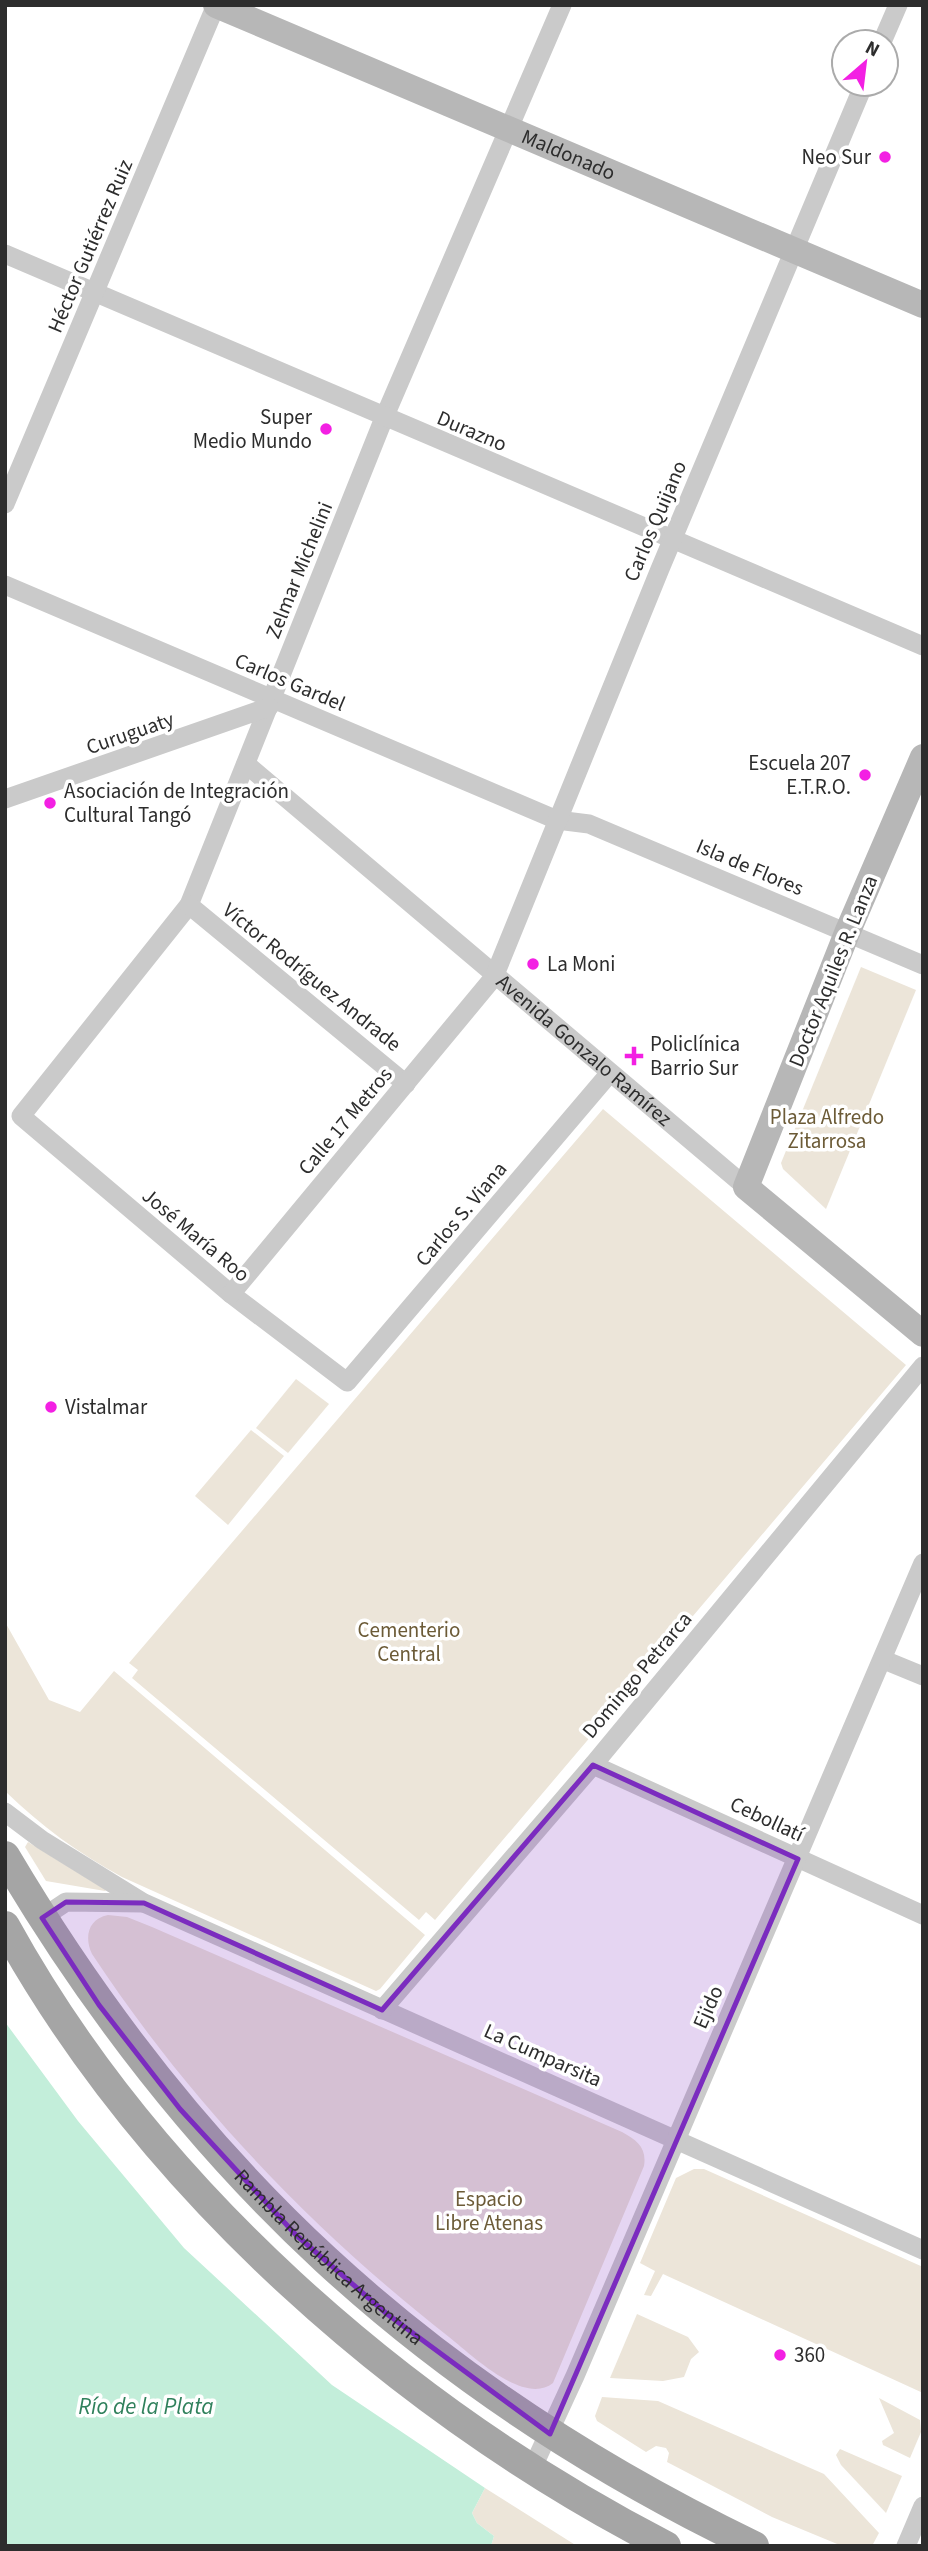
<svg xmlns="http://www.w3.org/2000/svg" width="928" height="2551" font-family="'Source Sans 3',sans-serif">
<rect width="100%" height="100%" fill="#fff"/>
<!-- green -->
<g fill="#ece5d9">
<path d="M861,967l55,23 -90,219 -43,-40 -2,-6z"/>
<path d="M603,1109l303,256 -471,555 -9,-8 -7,8 -287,-242 6,-8 -9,-7z"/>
<path d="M296,1379l33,25 -41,49 -32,-25z"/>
<path d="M251,1430l33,26 -56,69 -33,-29z"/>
<path d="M5,1622l44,78 31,12 34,-41 311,264 -45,54 -4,2 -254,-114c-44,-24 -81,-51 -117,-86z"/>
<path d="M28,1842l78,48 -1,1 -59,-10 -21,-34z"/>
<path d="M108,1915l19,2 25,10 470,205c15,8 25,16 22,34l-91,217c-29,23 -80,-27 -104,-46 -138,-108 -260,-236 -357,-383 -8,-17 -4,-35 16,-39z"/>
<path d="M694,2169h10l219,98v126l-260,-119 -12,22 -7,-1 11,-24 -15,-8 36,-85z"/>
<path d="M637,2314l51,23 11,15 -8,7 -7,18 -21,4 -53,-3z"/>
<path d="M602,2397l56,4 166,73 55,59 -7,13h-30l-70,-29 -105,-55 2,-9 -3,-5 -10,-2 -10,6 -49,-31 -2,-5z"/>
<path d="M879,2398l41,22 1,12 -11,26 -27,-13 -1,-4 12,-8z"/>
<path d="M840,2449l62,27 -16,37 -45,-48 -5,-10z"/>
<path d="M485,2488l92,58h-86l3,-10 -17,-13 -5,-10z"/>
</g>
<!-- water -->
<path fill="#c3eeda" d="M5,2022l73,99 106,127 148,137 153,103 -13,25 5,10 17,13 -3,10h-486z"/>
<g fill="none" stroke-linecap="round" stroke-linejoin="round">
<!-- street -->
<g stroke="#cacaca" stroke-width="19">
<path d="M562,5l-178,413 -195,487 -168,211 210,178 116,88 262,-308"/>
<path d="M882,42l16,-37"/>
<path d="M5,254l918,392"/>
<path d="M5,504l211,-499"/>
<path d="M5,585l552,235 32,4 334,141"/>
<path id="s1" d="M246,764l500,423"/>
<path d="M5,799l264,-92"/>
<path d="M189,905l217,179"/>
<path d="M231,1294l263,-317 166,-408 204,-485"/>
<path d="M884,1660l39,16"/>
<path d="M593,1765l330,150"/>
<path d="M5,1812l37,28 102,63 779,347"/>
<path d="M42,1918l24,-16 77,1"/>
<path d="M382,2010l211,-245 330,-399"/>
<path d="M532,2469l43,-93 348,-813"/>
<path d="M906,2546l17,-40"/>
</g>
<!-- secondary -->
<g stroke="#b7b7b7" stroke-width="26">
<path id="s2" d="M216,5l707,300"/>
<path d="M923,757l-76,176 -101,254 177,147"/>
</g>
<!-- primary -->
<g stroke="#a5a5a5" stroke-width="30">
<path id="s3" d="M5,1856c187,316 419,531 749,690"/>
<path d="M5,1926c145,263 396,483 661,620"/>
</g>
</g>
<!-- marked area -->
<path fill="#7b2cbf" fill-opacity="0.2" stroke="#7b2cbf" stroke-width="5" stroke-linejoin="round" d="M593,1765l205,94 -248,575 -163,-120 -91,-79 -116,-126 -81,-104 -57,-87 24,-16 78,1 238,107z"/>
<!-- markers -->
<g fill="#f320e3" stroke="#fff" stroke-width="2.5">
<circle cx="885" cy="157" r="7"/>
<circle cx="326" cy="429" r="7"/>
<circle cx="865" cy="775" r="7"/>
<circle cx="50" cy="803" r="7"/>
<circle cx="533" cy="964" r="7"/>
<path d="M630.5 1045.5h7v7h7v7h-7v7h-7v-7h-7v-7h7z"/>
<circle cx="51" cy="1407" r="7"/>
<circle cx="780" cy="2355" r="7"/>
</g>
<g text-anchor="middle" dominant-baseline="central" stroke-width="7" stroke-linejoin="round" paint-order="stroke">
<!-- street labels -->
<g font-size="21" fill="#2d2d2d" stroke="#fff">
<text stroke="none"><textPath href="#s2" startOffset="383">Maldonado</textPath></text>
<text transform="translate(90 246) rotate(-67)">Héctor Gutiérrez Ruiz</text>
<text transform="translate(472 431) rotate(23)">Durazno</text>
<text transform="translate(655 521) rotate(-67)">Carlos Quijano</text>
<text transform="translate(299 570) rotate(-68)">Zelmar Michelini</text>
<text transform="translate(290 682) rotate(23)">Carlos Gardel</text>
<text transform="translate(130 733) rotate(-19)">Curuguaty</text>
<text transform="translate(750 867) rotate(23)">Isla de Flores</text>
<text transform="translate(833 971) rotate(-68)">Doctor Aquiles R. Lanza</text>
<text transform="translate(312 977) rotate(39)">Víctor Rodríguez Andrade</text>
<text stroke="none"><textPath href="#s1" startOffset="443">Avenida Gonzalo Ramírez</textPath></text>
<text transform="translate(345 1121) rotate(-50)">Calle 17 Metros</text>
<text transform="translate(461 1214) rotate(-50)">Carlos S. Viana</text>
<text transform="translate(196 1235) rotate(40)">José María Roo</text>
<text transform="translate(637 1675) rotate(-50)">Domingo Petrarca</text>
<text transform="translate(767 1819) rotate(25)">Cebollatí</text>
<text transform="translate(708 2007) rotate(-66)">Ejido</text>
<text transform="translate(543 2055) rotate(24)">La Cumparsita</text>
<text stroke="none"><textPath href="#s3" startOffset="518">Rambla República Argentina</textPath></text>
</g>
<!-- poi labels -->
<g font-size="21" fill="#2d2d2d" stroke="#fff" text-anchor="start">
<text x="871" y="157" text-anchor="end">Neo Sur</text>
<text x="312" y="417" text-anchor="end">Super<tspan x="312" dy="24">Medio Mundo</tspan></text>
<text x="851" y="763" text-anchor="end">Escuela 207<tspan x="851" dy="24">E.T.R.O.</tspan></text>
<text x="64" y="791">Asociación de Integración<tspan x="64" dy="24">Cultural Tangó</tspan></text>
<text x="547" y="964">La Moni</text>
<text x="650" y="1044">Policlínica<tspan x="650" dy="24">Barrio Sur</tspan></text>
<text x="65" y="1407">Vistalmar</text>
<text x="794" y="2355">360</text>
</g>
<!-- park labels -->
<g font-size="21" fill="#6c5b37" stroke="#fff">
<text x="827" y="1117">Plaza Alfredo<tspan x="827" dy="24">Zitarrosa</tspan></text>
<text x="409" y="1630">Cementerio<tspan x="409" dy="24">Central</tspan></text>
<text x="489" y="2199">Espacio<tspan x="489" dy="24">Libre Atenas</tspan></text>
</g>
<!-- water labels -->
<g font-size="23" font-style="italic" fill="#30815c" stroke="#fff">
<text x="146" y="2406">Río de la Plata</text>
</g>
</g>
<!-- border -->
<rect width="928" height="2551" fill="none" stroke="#2d2d2d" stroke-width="14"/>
<!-- north arrow -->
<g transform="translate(865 63) rotate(28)"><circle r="33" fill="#ffffff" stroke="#ababab" stroke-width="2"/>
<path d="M0-5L12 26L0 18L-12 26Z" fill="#f320e3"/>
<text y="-10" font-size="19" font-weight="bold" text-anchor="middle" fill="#2d2d2d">N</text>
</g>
</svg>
